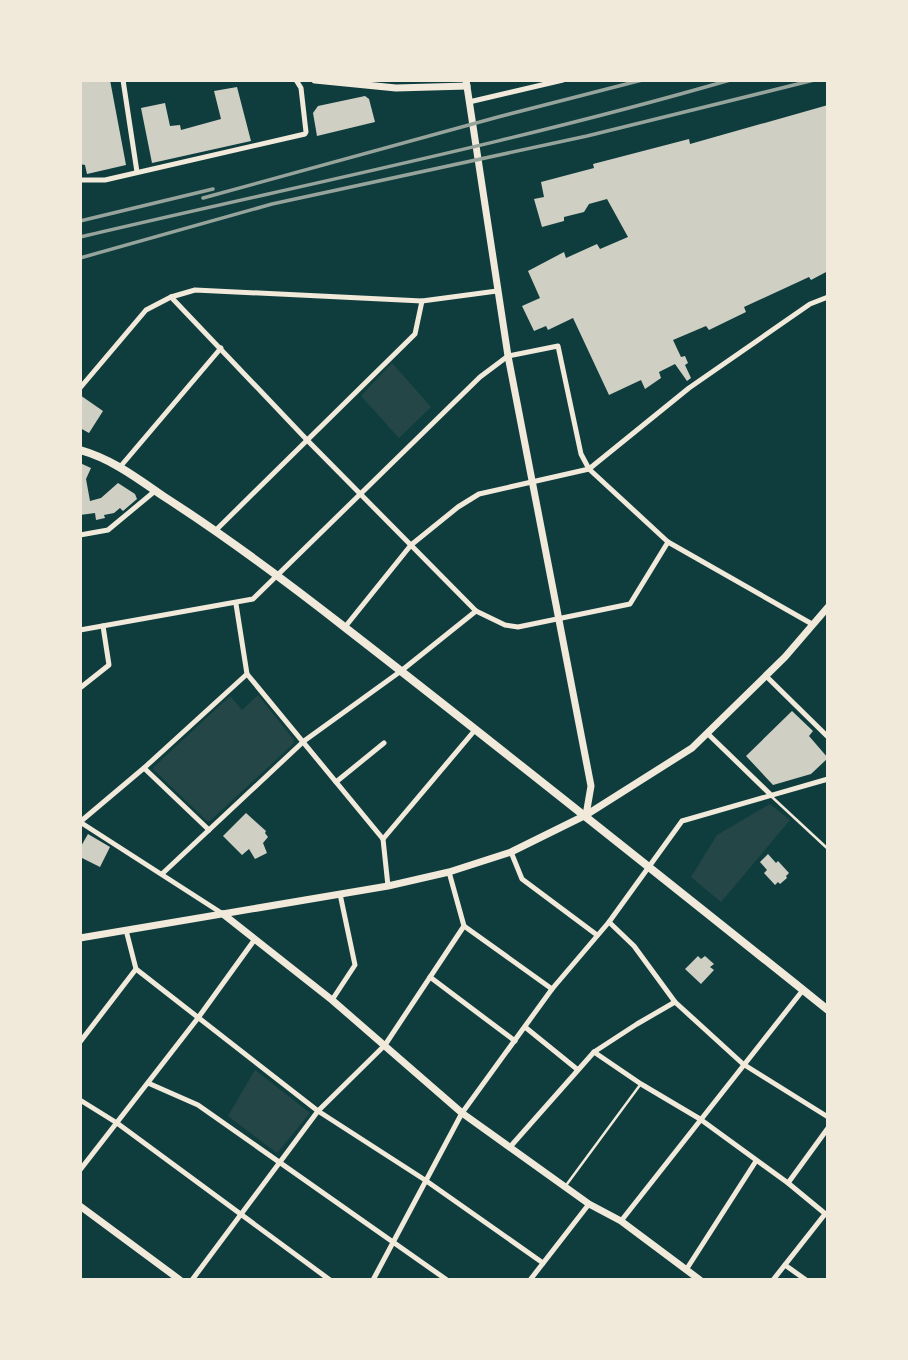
<svg xmlns="http://www.w3.org/2000/svg" width="908" height="1360" font-family="Overpass,sans-serif">
<rect width="100%" height="100%" fill="#0f3d3e"/>
<!-- green -->
<g fill="#244646">
<path d="M392,363l39,44 -32,31 -38,-42z"/>
<path d="M258,695l36,45 -1,4 -83,77h-3l-54,-52 1,-2 76,-71 12,14z"/>
<path d="M770,804l20,16 -69,82 -30,-25 26,-42z"/>
<path d="M255,1070l55,43 -33,40 -49,-37z"/>
</g>
<!-- building -->
<g fill="#cfcfc3">
<path d="M80,80h30l16,85 -39,9 -2,-9 -5,-1z"/>
<path d="M237,87l14,54 -99,22 -11,-55 24,-5 5,23 10,-1 1,5 40,-11 -7,-28z"/>
<path d="M365,96l4,3 6,23 -58,14 -4,-23 5,-7z"/>
<path d="M828,105v166l-17,9 -2,-3 -65,30 2,5 -37,18 -3,-4 -33,14 8,17 4,-1 3,7 -3,2 6,13 -4,3 -12,-17 -16,8 2,6 -16,11 -4,-9 -32,15 -36,-77 -25,12 -2,-4 -12,5 -12,-25 18,-8 -12,-27 36,-19 2,6 31,-14 3,5 28,-12 -21,-38 -18,5 -5,8 -20,5v4l-22,6 -8,-28 10,-2 -3,-15 53,-14 -1,-4 96,-25 1,5z"/>
<path d="M80,395l23,16 -14,22 -9,-5z"/>
<path d="M80,463l11,5 -5,11 4,22 11,-3 17,-15 17,11 2,5 -14,12 -3,-3 -6,5 -10,2 1,3 -9,2 -1,-7 -15,2z"/>
<path d="M792,711l21,20 -4,5 19,22 -17,16 -38,11 -27,-29z"/>
<path d="M246,813l20,18 -1,2 3,4 -5,6 4,10 -12,6 -6,-10 -7,6 -19,-19z"/>
<path d="M88,834l22,13 -10,20 -20,-10v-9z"/>
<path d="M768,854l8,9 2,-2 11,12 -3,3 1,2 -7,6 -2,-2 -3,3 -11,-12 3,-3 -7,-8z"/>
<path d="M698,956l3,3 4,-3 9,8 -4,3 4,3 -13,14 -16,-15z"/>
</g>
<g fill="none" stroke-linecap="round" stroke-linejoin="round">
<!-- service -->
<g stroke="#f1e9da" stroke-width="2.5">
<path d="M772,797l56,52"/>
<path d="M567,1184l73,-99"/>
</g>
<!-- minor -->
<g stroke="#f1e9da" stroke-width="5">
<path d="M123,80l14,92"/>
<path d="M469,102l94,-22"/>
<path d="M80,180h25l200,-46 1,-2 -5,-44 -5,-8"/>
<path d="M171,297l137,144 168,170 29,14 13,2 112,-23 38,-62"/>
<path d="M80,388l66,-78 25,-13 24,-7 227,11 75,-10"/>
<path d="M120,467l101,-119"/>
<path d="M216,530l199,-196 7,-33"/>
<path d="M80,535l28,-5 47,-39"/>
<path d="M345,627l66,-82 47,-38 21,-13 110,-25 100,-81 121,-84 18,-7"/>
<path d="M80,630l173,-31 227,-222 28,-21 50,-10 23,108 8,15 79,73 144,82"/>
<path d="M247,674l136,165 5,47"/>
<path d="M766,676l62,61"/>
<path d="M80,688l29,-23 -6,-39"/>
<path d="M707,733l63,61"/>
<path d="M144,768l65,62"/>
<path d="M336,782l48,-39"/>
<path d="M80,822l64,-54 103,-94 -11,-70"/>
<path d="M80,822l143,92"/>
<path d="M383,839l92,-109"/>
<path d="M511,852l11,27 75,56"/>
<path d="M163,873l141,-132 97,-70 75,-60"/>
<path d="M609,922l25,24 41,56 68,62 85,53"/>
<path d="M464,926l88,63"/>
<path d="M126,930l10,39 182,142 107,69 118,83"/>
<path d="M430,977l85,64"/>
<path d="M332,1000l23,-35 -15,-71"/>
<path d="M525,1027l53,43"/>
<path d="M80,1042l56,-73"/>
<path d="M594,1052l47,32 59,35 88,64 40,33"/>
<path d="M148,1083l50,22 249,175"/>
<path d="M80,1100l37,23 213,157"/>
<path d="M510,1147l84,-95 43,-28 38,-22"/>
<path d="M80,1170l118,-152 57,-79"/>
<path d="M788,1183l40,-55"/>
<path d="M621,1221l182,-231"/>
<path d="M785,1265l21,15"/>
<path d="M686,1270l70,-109"/>
<path d="M192,1280l126,-169 67,-66 79,-119 -15,-54"/>
<path d="M373,1280l89,-167 90,-124 57,-67 73,-101 146,-42"/>
<path d="M530,1280l59,-76"/>
<path d="M773,1280l52,-66"/>
</g>
<!-- tertiary -->
<g stroke="#f1e9da" stroke-width="7">
<path d="M315,80l81,8 71,-2"/>
<path d="M466,80l42,276 83,430 -5,29"/>
<path d="M223,914l109,86 130,113 127,91 32,17 79,59"/>
<path d="M80,938l308,-52 61,-14 62,-20 75,-37 106,-67 93,-91 43,-50"/>
<path d="M80,1206l100,74"/>
</g>
<!-- secondary -->
<path stroke="#f1e9da" stroke-width="8" d="M80,450c32,9 57,28 83,46 64,41 124,86 184,133 161,125 321,253 481,381"/>
<!-- rail -->
<g stroke="#97a49c" stroke-width="3.5">
<path d="M203,198l295,-81 144,-37"/>
<path d="M80,221l133,-32"/>
<path d="M80,237c217,-51 436,-95 650,-157"/>
<path d="M80,258l192,-54 315,-68 227,-56"/>
</g>
</g>
<!-- border -->
<rect width="908" height="1360" fill="none" stroke="#f1e9da" stroke-width="164"/>
</svg>
